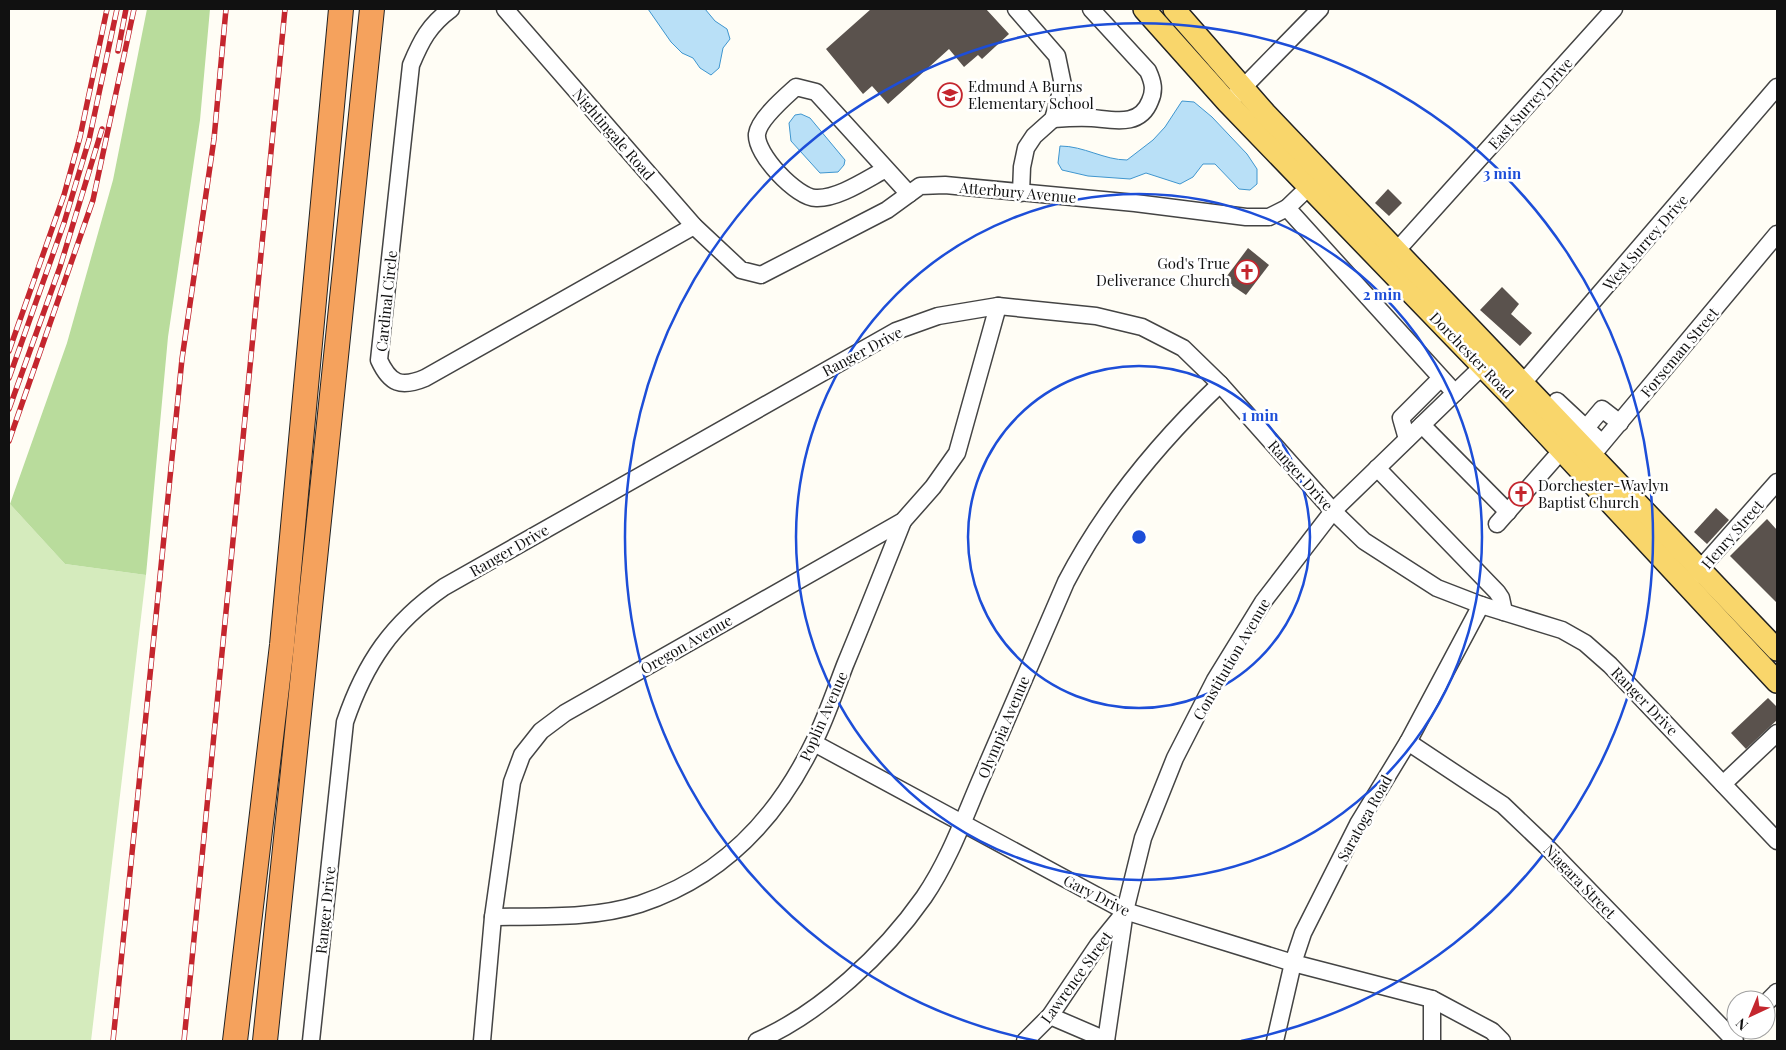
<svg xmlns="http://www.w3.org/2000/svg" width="1786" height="1050" font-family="'Playfair Display',serif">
<rect width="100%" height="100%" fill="#fffdf5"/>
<!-- green -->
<path fill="#d5ebbd" d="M10,504l55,60 81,11 -55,466h-82z"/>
<!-- forest -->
<path fill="#b9dc9c" d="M147,9h63l-10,111 -32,217 -22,238 -81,-11 -55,-60 57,-161 46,-163z"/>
<!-- water -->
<g fill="#b9e0f7" stroke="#3f96cf">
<path d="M648,9h57l10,12 12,8 3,10 -7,9 -4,20 -8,7 -11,-7 -7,-10 -11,-5 -11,-11z"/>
<path d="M1182,101l12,1 18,15 35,37 10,15v15l-7,6 -11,-1 -24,-25h-12l-10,13 -13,7 -34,-11 -16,6 -42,-3 -26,-6 -4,-7 2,-17c24,0 44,14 67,14l26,-20 12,-13z"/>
<path d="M801,114l9,4 35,42 -1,5 -6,7 -18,1 -29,-32 -2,-18 6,-8z"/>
</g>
<!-- building -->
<g fill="#5a524d">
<path d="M871,9h115l23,25 -27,25 -4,-4 -14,12 -15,-18 -61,55 -16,-18 -9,8 -37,-45z"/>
<path d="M1388,189l14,14 -13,13 -14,-13z"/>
<path d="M1248,248l21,17 -23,30 -22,-15z"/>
<path d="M1502,287l17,17 -8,10 21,19 -12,13 -40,-36z"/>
<path d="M1716,508l13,12 -22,24 -13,-12z"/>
<path d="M1767,519l10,11v73l-47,-47z"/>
<path d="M1768,698l9,9v13l-31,29 -15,-16z"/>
</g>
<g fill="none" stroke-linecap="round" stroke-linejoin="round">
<!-- minor casing -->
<g stroke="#444" stroke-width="19">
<g id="minor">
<path d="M451,9c-22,16 -30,32 -40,56l-32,295c11,24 22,28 46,18l269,-152"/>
<path d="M505,9l189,217 47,44 20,5 126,-65 33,-24 25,-1 190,18 111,14h23l18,-9 29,-28"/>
<path d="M1016,9l41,47 6,29 -10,34 -19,17 -8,12 -4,19 -1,26"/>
<path d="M1228,103l92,-94"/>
<path d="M1053,119c13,-1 26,-2 39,-1 22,2 48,9 58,-17 5,-11 3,-19 -2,-30l-57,-62"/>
<path d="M886,169c-19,10 -48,30 -70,29 -19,0 -61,-44 -59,-64 2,-15 28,-37 39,-47l20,5 93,102"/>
<path d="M1287,208l168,185"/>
<path d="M1390,258l224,-249"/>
<path d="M1516,391l261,-304"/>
<path d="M1557,401l45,42"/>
<path d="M1422,425l86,87"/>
<path d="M1586,428l16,-19 18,14"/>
<path d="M1407,439l-6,-21 40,-40"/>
<path d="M1584,465l193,-231"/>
<path d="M1377,468l120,124 4,6 3,14"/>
<path d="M1497,524l64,-73"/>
<path d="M1692,578l85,-96"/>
<path d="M1408,742l95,63 43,41 189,195"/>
<path d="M814,743l311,168 168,52 139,36 60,32 10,10"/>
<path d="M1723,784l54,-51"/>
<path d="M493,917c49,-1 100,2 147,-13 82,-27 137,-85 174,-162 12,-24 21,-51 31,-77 20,-48 39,-96 58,-144"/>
<path d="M1432,999v42"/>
<path d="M1766,1003l11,-11"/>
<path d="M1050,1016l56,24"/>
<path d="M311,1041l34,-319c20,-59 47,-99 99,-135l452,-256 42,-15 60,-10 98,10 46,11 41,21 37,36 113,127 31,30 73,47 44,17 81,25 23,13 25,22 167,176"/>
<path d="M482,1041l11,-124 19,-135 10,-27 19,-24 24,-18 338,-192 30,-34 24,-34 41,-147"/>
<path d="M757,1041c64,-28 127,-87 167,-144 26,-38 41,-82 59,-123 28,-64 55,-128 83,-192 39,-75 92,-139 154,-198"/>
<path d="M1025,1041l25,-25 48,-71 26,-32"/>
<path d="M1106,1041l19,-130 18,-73 32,-80 40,-78 48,-78 70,-91 157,-152"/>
<path d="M1275,1041l18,-78 10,-30 55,-109 50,-82 73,-137"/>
</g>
</g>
<!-- major casing -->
<g stroke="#222" stroke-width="24">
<g id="major">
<path d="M1144,9l84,94 283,293 266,286"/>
<path d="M1174,9l91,104 512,537"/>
</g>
</g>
<!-- highway casing -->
<g stroke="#222" stroke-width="26">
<g id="highway">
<path d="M235,1041l47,-396 59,-636"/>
<path d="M265,1041l107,-1032"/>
</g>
</g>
<!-- minor -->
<use href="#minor" stroke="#fff" stroke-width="16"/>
<!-- major -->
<use href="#major" stroke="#f9d66b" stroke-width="21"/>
<!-- highway -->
<use href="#highway" stroke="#f5a25d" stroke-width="24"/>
<!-- rail casing -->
<g stroke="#c4262e" stroke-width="5.5">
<g id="rail">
<path d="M118,51l8,-42"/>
<path d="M9,351l55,-156 16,-58 27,-128"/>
<path d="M9,378l55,-155 25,-83 28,-131"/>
<path d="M9,409l51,-142 42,-138"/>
<path d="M9,441l84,-241 41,-191"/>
<path d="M113,1041l69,-682 32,-220 12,-130"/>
<path d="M184,1041l101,-1032"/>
</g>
</g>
<!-- rail -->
<use href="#rail" stroke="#fff" stroke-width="4" stroke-dasharray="11" stroke-linecap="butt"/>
</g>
<!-- distance rings -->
<g fill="none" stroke="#1d4ed8" stroke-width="2.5">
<circle cx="1139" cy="537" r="171"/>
<circle cx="1139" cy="537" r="343"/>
<path d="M1037 1041A514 514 0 1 1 1241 1041"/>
</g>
<!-- icons -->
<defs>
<g id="school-ring" transform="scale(1.25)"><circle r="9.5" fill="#fff" stroke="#c4262e" stroke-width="1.5"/><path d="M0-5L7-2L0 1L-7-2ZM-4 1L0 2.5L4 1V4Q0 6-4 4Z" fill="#c4262e"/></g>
<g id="church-ring" transform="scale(1.25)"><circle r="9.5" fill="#fff" stroke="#c4262e" stroke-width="1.5"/><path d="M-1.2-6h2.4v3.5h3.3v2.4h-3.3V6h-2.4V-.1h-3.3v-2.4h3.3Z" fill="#c4262e"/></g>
</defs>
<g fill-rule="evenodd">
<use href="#school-ring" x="950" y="95"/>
<use href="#church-ring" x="1247" y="272"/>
<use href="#church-ring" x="1521" y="494"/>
</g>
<g text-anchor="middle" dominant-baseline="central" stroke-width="5" stroke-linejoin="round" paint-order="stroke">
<!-- poi labels -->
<g font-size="15" fill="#111" stroke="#fff" text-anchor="start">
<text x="968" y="86">Edmund A Burns<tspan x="968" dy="17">Elementary School</tspan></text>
<text x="1230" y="263" text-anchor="end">God's True<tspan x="1230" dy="17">Deliverance Church</tspan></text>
<text x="1538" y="485">Dorchester-Waylyn<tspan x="1538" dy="17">Baptist Church</tspan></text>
</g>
<!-- street labels -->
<g font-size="15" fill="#111" stroke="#fff">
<text transform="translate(1530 103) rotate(-48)">East Surrey Drive</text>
<text transform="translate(614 134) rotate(49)">Nightingale Road</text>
<text transform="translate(1018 192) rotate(5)">Atterbury Avenue</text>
<text transform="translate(1645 242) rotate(-49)">West Surrey Drive</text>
<text transform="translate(386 301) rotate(-84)">Cardinal Circle</text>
<text transform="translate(862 351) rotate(-28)">Ranger Drive</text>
<text transform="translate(1679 352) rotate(-50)">Forseman Street</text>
<text transform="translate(1472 355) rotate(46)">Dorchester Road</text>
<text transform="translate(1301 475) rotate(48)">Ranger Drive</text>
<text transform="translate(1732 534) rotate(-49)">Henry Street</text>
<text transform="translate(509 550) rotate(-30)">Ranger Drive</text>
<text transform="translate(686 644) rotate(-30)">Oregon Avenue</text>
<text transform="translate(1231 659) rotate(-60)">Constitution Avenue</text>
<text transform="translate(1645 701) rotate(46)">Ranger Drive</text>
<text transform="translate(823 716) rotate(-66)">Poplin Avenue</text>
<text transform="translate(1003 727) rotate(-67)">Olympia Avenue</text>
<text transform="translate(1364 818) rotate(-61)">Saratoga Road</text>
<text transform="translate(1580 881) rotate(46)">Niagara Street</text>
<text transform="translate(1097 895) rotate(27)">Gary Drive</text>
<text transform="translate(325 910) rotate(-84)">Ranger Drive</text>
<text transform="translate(1076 977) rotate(-54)">Lawrence Street</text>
</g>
</g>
<circle cx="1139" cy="537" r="8" fill="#1d4ed8" stroke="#fff" stroke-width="2.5"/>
<g font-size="15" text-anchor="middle" font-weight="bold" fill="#1d4ed8" stroke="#fff" stroke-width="5" stroke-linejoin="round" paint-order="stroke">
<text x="1502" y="179">3 min</text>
<text x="1382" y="300">2 min</text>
<text x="1260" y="421">1 min</text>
</g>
<!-- border -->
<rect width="1786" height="1050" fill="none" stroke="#111111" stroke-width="20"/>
<!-- north arrow -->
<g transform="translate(1751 1015) rotate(224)"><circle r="24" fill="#ffffff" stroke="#a0a0a0"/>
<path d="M0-4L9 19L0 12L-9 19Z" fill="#c4262e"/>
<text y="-8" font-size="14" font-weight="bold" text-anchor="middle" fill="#111111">N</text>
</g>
</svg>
